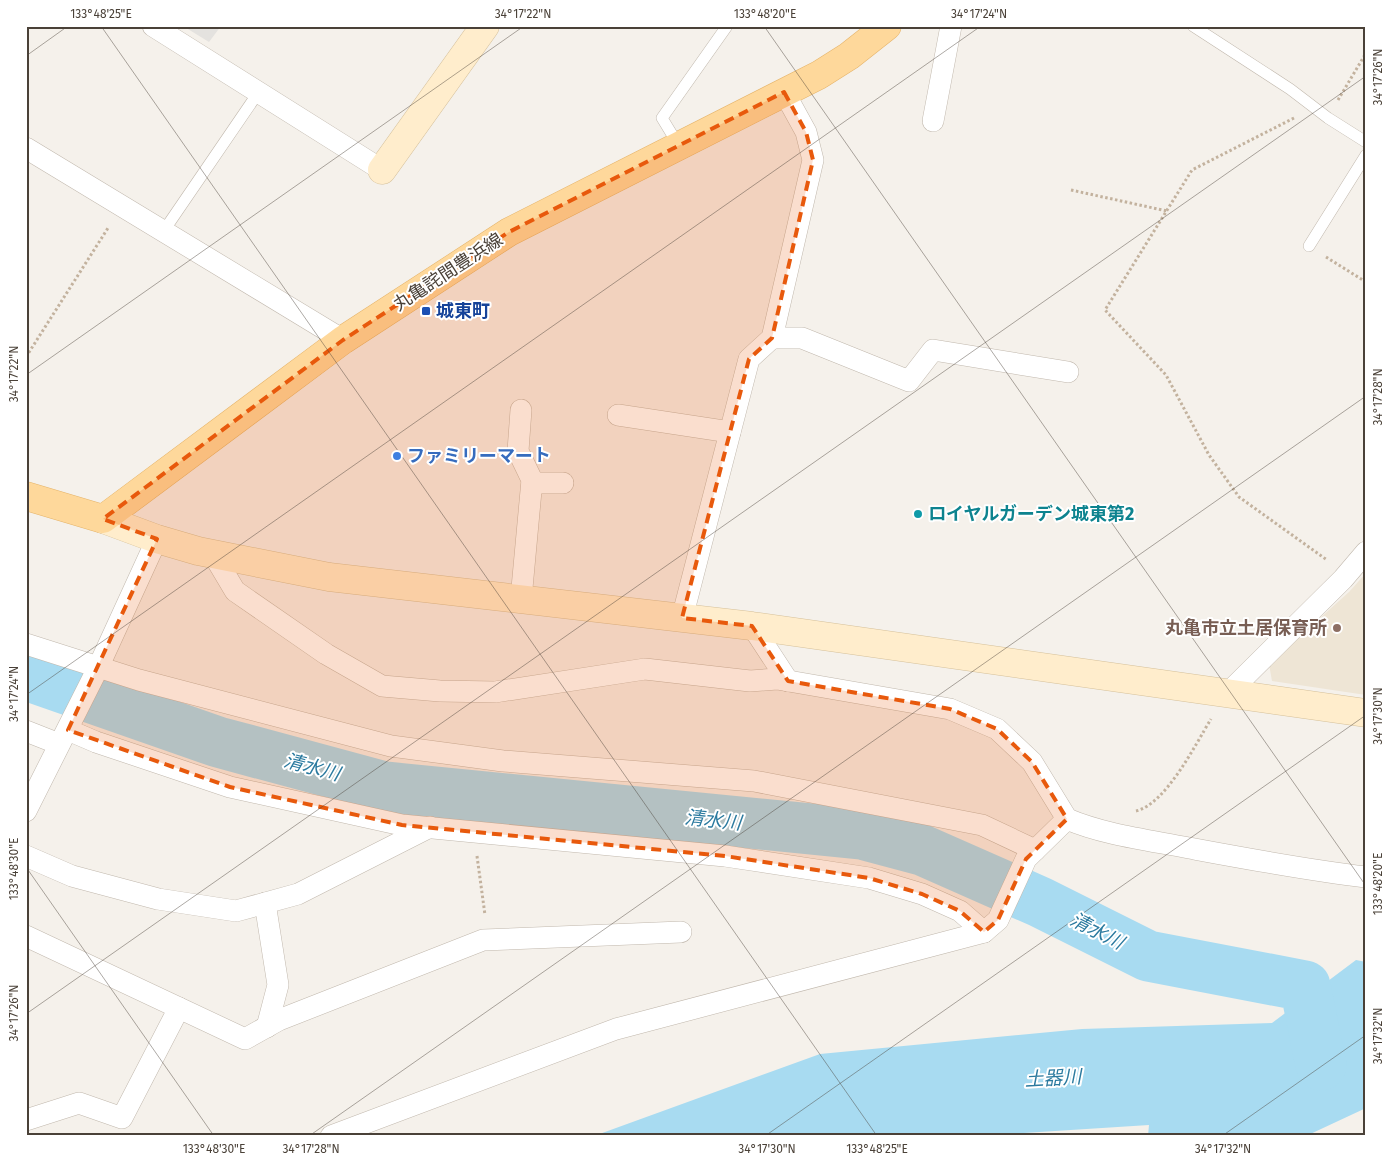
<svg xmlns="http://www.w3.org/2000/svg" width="1392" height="1162" font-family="'Fira Sans','Noto Sans JP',sans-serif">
<rect width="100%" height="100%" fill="#f5f1eb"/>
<!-- education -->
<path fill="#eee5d5" d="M1366,573v122l-94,-14 -3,-17 80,-72z"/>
<!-- parking -->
<path fill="#e4e2df" d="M183,26h38l-12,16z"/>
<!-- water -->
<path fill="#a8dbf1" d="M1356,960l10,2v146l-60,28h-158l1,-11 -174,11h-381l226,-82 262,-25 190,-6z"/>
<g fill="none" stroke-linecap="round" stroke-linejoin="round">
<!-- river -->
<path stroke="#a8dbf1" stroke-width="51" d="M26,675l192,67 167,45 477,47 60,16 118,52 108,54 157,30 16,79"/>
<!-- lane casing -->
<g stroke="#c1b8ad" stroke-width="12">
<g id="lane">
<path d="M1193,26l97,63 38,29 38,24"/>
<path d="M679,146l-17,-28 65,-92"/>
<path d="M163,232l95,-139"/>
<path d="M1309,246l57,-91"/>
</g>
</g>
<!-- street casing -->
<g stroke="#c1b8ad" stroke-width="22">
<g id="street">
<path d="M153,26l229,144"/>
<path d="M933,121l18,-95"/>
<path d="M26,148l317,192"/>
<path d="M772,338h30l107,43 24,-31 135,22"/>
<path d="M618,415l112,17"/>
<path d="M532,483h31"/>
<path d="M213,554l22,37 91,63 56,32 58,5 55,1 150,-23 105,12 27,-2 173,30 47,20 35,33 35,57"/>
<path d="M521,599l11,-119 -14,-29 3,-41"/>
<path d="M682,618l67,-259 23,-21 41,-178 -7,-28 -22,-40"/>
<path d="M752,626l36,55"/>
<path d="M26,644l113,36 252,66 112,15 251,20 228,44 53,25"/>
<path d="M1227,694l116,-115 23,-27"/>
<path d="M68,730l28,12 134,45 172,38 323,31 144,22 53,16 38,17 24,21"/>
<path d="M26,731l33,13"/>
<path d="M26,811l71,-141 60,-131"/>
<path d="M26,856l46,20 86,23 78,12 62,-17 132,-67"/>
<path d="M265,903l13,82 -11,42"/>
<path d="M26,936l219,103 34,-19 204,-80 198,-8"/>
<path d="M26,1120l53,-17 43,15 57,-110"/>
<path d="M331,1136l285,-107 368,-97 14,-12 28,-61 41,-40c38,16 81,21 122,29 59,11 117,22 177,29"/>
</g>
</g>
<!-- secondary casing -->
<g stroke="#d5c09a" stroke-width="29">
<g id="secondary">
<path d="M382,170l103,-144"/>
<path d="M103,519l54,20 41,12 131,26 423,49 614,87"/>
</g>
</g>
<!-- primary casing -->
<g stroke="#e5b46a" stroke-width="29">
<path id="primary" d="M26,496l77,23 240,-179 166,-108 310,-157 30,-19 38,-30"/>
</g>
<!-- path -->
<g stroke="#c3b29e" stroke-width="3" stroke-dasharray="2.5 2.5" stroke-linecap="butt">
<path d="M1338,100l28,-47"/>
<path d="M1294,118l-102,52 -87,140 61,65 43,80 30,42 88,63"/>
<path d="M1071,190l96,21"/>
<path d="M1326,257l40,25"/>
<path d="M26,357l82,-129"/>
<path d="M1136,811c30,-7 59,-66 75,-92"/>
<path d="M477,856l8,59"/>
</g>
<!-- lane -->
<use href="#lane" stroke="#fff" stroke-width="11"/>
<!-- street -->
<use href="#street" stroke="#fff" stroke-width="21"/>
<!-- secondary -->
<use href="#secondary" stroke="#ffedcc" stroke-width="28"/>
<!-- primary -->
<use href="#primary" stroke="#fed89b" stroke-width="28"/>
</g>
<!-- marked area -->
<path fill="#e8590c" fill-opacity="0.2" stroke="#e8590c" stroke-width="4" stroke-dasharray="10 6" stroke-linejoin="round" d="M784,92l22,40 7,28 -41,178 -23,21 -67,259 70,8 36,55 162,28 47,20 35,33 35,57 -41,40 -28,61 -14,12 -24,-21 -38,-17 -53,-16 -144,-22 -323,-31 -172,-38 -162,-57 89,-191 -54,-20 240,-179 166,-108z"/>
<!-- ticks -->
<path fill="none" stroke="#4a4138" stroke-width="1" stroke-opacity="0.45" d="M101,26l776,1110M764,26l602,860M26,56l42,-30M26,375l498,-349M26,695l955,-669M26,867l188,269M26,1014l1340,-938M309,1136l1057,-740M765,1136l601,-421M1222,1136l144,-101"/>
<!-- markers -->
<rect fill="#1a4fb4" stroke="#fff" stroke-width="2" x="421" y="306" width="10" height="10" rx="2.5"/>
<circle fill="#3f7fe0" stroke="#fff" stroke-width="2" cx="397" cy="456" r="5"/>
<circle fill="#0f9aa8" stroke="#fff" stroke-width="2" cx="918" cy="514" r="5"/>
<circle fill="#8d6e63" stroke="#fff" stroke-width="2" cx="1337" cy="628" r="5"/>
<g text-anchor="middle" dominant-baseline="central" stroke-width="4" stroke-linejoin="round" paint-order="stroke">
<!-- street labels -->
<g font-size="18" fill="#4a4138" stroke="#fff">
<text transform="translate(448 272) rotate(-33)">丸亀詫間豊浜線</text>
</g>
<!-- transit labels -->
<g font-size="18" font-weight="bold" fill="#164399" stroke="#fff" text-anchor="start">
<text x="436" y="311">城東町</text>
</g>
<!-- shop labels -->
<g font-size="18" font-weight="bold" fill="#366cbe" stroke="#fff" text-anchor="start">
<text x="407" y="456">ファミリーマート</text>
</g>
<!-- culture labels -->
<g font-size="18" font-weight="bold" fill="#0d838f" stroke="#fff" text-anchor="start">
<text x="928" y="514">ロイヤルガーデン城東第2</text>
</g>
<!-- education labels -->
<g font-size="18" font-weight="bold" fill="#785e54" stroke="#fff" text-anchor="end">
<text x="1327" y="628">丸亀市立土居保育所</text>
</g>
<!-- water labels -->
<g font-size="19" font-style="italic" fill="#2b7a9f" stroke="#fff">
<text transform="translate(312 767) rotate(15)">清水川</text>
<text transform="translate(713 820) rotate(6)">清水川</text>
<text transform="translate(1097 931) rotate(27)">清水川</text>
<text transform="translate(1053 1078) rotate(-3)">土器川</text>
</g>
</g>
<!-- border -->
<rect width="1392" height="1162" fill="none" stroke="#ffffff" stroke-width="55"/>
<rect x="28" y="28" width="1336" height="1106" fill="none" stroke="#4a4138" stroke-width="2"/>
<g font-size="12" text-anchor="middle" fill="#4a4138">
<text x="101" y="18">133°48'25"E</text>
<text x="523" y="18">34°17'22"N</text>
<text x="765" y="18">133°48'20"E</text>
<text x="979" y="18">34°17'24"N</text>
<text transform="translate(1378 77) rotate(-90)" y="4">34°17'26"N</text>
<text transform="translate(14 374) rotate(-90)" y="4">34°17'22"N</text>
<text transform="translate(1378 397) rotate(-90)" y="4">34°17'28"N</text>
<text transform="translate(14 694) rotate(-90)" y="4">34°17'24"N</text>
<text transform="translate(1378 716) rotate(-90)" y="4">34°17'30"N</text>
<text transform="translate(14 869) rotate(-90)" y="4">133°48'30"E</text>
<text transform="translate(1378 884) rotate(-90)" y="4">133°48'20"E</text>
<text transform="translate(14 1013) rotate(-90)" y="4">34°17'26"N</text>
<text transform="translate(1378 1036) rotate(-90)" y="4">34°17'32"N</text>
<text x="214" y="1153">133°48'30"E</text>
<text x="311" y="1153">34°17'28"N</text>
<text x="767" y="1153">34°17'30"N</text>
<text x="877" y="1153">133°48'25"E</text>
<text x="1223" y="1153">34°17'32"N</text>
</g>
</svg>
